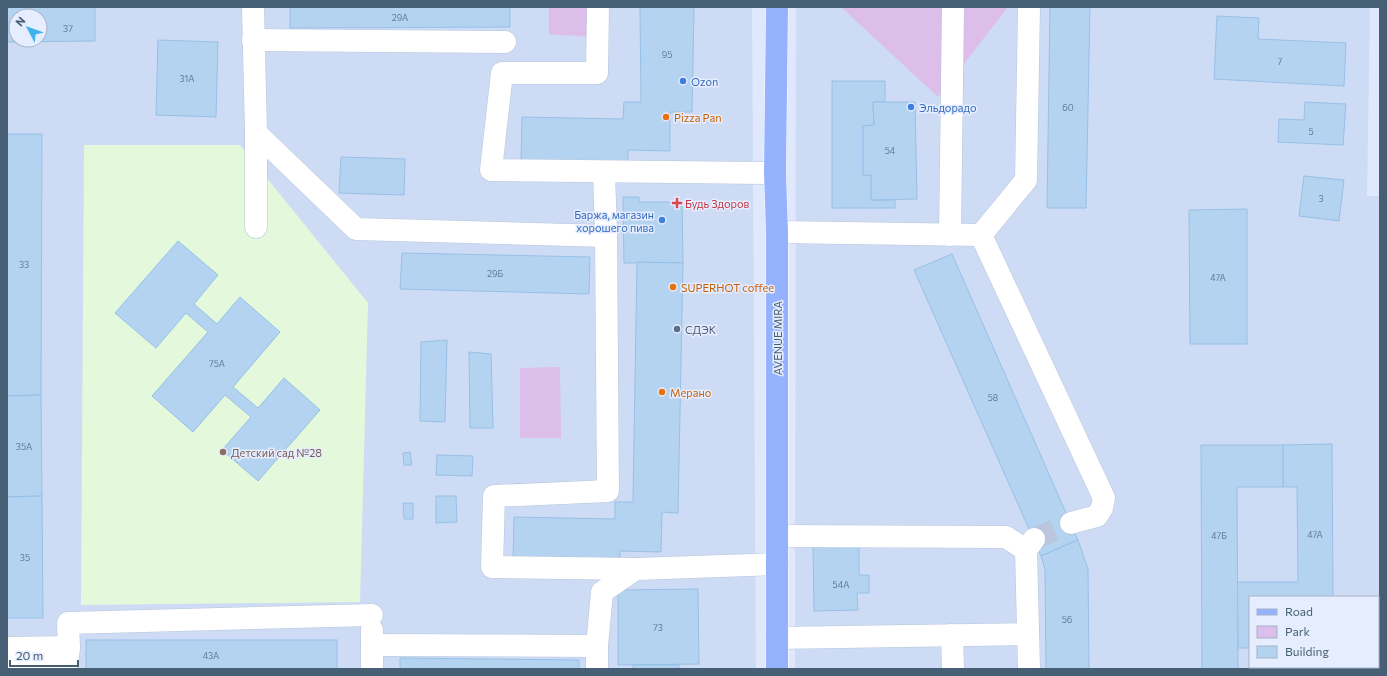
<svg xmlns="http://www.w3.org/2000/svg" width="1387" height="676" font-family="Commissioner,sans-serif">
<rect width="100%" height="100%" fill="#dfe8fd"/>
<!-- residential -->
<g fill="#cedbf5" fill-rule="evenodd">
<path d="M7,7h745l4,662h-749zM16,16h24v24h-24z"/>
<path d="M796,7h574l-3,189h13v473h-585zM1250,597h128v70h-128z"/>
</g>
<!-- education -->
<path fill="#e4f9dc" d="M84,145h156l128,158 -8,299 -279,3z"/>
<!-- green -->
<g fill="#ddbeea">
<path d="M549,7h42l-1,30 -41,-3z"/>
<path d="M841,7h167l-70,90z"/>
<path d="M560,367l1,71h-41v-70z"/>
</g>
<!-- building -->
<g fill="#b4d3f0" stroke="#96c0e6" fill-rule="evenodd">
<path d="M7,7h88v34l-88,1zM16,16h24v24h-24z"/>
<path d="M290,7h220v20l-220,1z"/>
<path d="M640,7h54l-2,105h-22v39l-42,-1v12l-107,-1 1,-44 101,2 1,-17h17z"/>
<path d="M1050,7h40l-4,201h-39z"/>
<path d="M1217,16l42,2 -1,21 88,4 -2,43 -130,-7z"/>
<path d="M158,40l60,2 -2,75 -60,-2z"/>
<path d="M832,81h53v21h-12l1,23 -11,1v49h8v25h24v8h-63z"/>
<path d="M873,102h42l2,97 -46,1v-25h-8v-49l11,-1z"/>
<path d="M1305,102l41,2 -3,41 -65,-3 1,-23 25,1z"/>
<path d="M7,134h35l-1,261 -34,1z"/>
<path d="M341,157l64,2 -1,36 -65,-2z"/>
<path d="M1304,176l40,4 -5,41 -40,-5z"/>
<path d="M623,197h16v5h43l1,61h-59z"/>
<path d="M1247,209v135h-57l-1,-134z"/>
<path d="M178,241l40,34 -24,29 23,20 23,-27 40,35 -47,55 25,21 26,-30 36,32 -62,71 -36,-31 29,-33 -26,-22 -32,37 -41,-36 56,-64 -22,-19 -30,35 -41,-35z"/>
<path d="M402,253l188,4 -1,37 -189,-5z"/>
<path d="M952,254l126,286 -37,16 -127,-286z"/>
<path d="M637,262l46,1 -5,250 -16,-1 -1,40 -41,-1v12l-107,-2 1,-44 101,2v-17h18z"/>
<path d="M447,340l-2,82 -25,-1 1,-79z"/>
<path d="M469,352l22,2 2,74h-23z"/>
<path d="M41,395l1,101 -35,1v-101z"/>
<path d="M1332,444l1,153h-83v51h-12l-1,-66h61l-1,-95h-14v-42z"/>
<path d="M1201,445h82v42h-46l1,182h-36z"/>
<path d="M410,452l2,13h-8l-1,-12z"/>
<path d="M437,455l36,1 -1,20 -36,-1z"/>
<path d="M42,496l1,122h-36v-121z"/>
<path d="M436,496h20l1,26 -21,1z"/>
<path d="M403,503h10v16h-9z"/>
<path d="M1078,540l10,29 1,100h-43l-1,-100 -4,-13z"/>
<path d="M859,545v30h10v18h-12l1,17 -44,1 -1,-65z"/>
<path d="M698,589l1,75 -81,1v-75z"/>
<rect x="86" y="640" width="251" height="29"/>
<path d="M400,658l179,2v9h-179z"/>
<rect x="633" y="665" width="46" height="4"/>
</g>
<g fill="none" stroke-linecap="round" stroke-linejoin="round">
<!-- minor-tunnel -->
<path stroke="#b9c6db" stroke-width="22" stroke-dasharray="22 11" stroke-linecap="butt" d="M1034,539l37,-16"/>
<!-- minor casing -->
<g stroke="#b6c6dc" stroke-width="23">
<g id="minor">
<path d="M253,7l3,126 100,96 250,7"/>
<path d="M598,7l-1,66h-95l-11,97 284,3"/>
<path d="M253,40l252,2"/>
<path d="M604,172l2,61 2,258 -114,5 -2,71 144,2"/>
<path d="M256,227v-94"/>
<path d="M777,232l204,3 123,263 -2,10 -5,8 -26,7"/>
<path d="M950,235l3,-228"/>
<path d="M981,235l45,-55 3,-173"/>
<path d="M777,536l229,1 20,13"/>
<path d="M372,630v39"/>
<path d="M952,635l1,34"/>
<path d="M777,638l251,-4"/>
<path d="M372,645l225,1"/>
<path d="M7,648l62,-1 -1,-24 304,-8"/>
<path d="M7,666l60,-1 2,-18"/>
<path d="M597,669v-23l5,-54 34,-23 141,-5"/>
<path d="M1029,669l-3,-119 8,-11"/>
</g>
</g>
<!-- major casing -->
<g stroke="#fff" stroke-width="23">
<path id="major" d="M777,669v-437l-2,-59 2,-166"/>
</g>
<!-- minor -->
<use href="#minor" stroke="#fff" stroke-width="22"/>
<!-- major -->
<use href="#major" stroke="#95b2fe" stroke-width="22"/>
</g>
<!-- markers -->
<g fill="#3f7fe0" stroke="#e6edff" stroke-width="1.5">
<circle cx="683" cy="81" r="4"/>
<circle cx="911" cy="107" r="4"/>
<circle cx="662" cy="220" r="4"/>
</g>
<g fill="#e8710a" stroke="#e6edff" stroke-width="1.5">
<circle cx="666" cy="117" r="4"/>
<circle cx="673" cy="287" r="4"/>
<circle cx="662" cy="392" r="4"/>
</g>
<path fill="#e0444e" stroke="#e6edff" stroke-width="1.5" d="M675 197h4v4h4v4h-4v4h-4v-4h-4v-4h4z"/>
<circle fill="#5c6f8a" stroke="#e6edff" stroke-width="1.5" cx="677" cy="329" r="4"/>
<circle fill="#8d6e63" stroke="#e6edff" stroke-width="1.5" cx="223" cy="452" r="4"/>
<g text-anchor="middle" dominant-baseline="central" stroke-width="3" stroke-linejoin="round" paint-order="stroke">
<!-- number labels -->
<g font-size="9" fill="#627c93">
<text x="400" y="17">29А</text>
<text x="68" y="28">37</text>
<text x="667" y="54">95</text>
<text x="1280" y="61">7</text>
<text x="187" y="78">31А</text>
<text x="1068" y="107">60</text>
<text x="1311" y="131">5</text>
<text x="890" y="150">54</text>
<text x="1321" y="198">3</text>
<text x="24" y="264">33</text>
<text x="495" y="273">29Б</text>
<text x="1218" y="277">47А</text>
<text x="217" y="363">75А</text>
<text x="993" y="397">58</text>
<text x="24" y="446">35А</text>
<text x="1315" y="534">47А</text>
<text x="1219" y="535">47Б</text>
<text x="25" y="557">35</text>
<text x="841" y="584">54А</text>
<text x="1067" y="619">56</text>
<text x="658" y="627">73</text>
<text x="211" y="655">43А</text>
</g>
<!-- shop labels -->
<g font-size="11" fill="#366cbe" stroke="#e6edff" text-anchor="start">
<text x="691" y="81">Ozon</text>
<text x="919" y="107">Эльдорадо</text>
<text x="654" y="214" text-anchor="end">Баржа, магазин<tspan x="654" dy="13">хорошего пива</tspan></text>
</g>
<!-- food labels -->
<g font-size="11" fill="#c56008" stroke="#e6edff" text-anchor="start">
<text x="674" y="117">Pizza Pan</text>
<text x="681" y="287">SUPERHOT coffee</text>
<text x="670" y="392">Мерано</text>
</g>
<!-- health labels -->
<g font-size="11" fill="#be3a42" stroke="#e6edff" text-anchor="start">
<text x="685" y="203">Будь Здоров</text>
</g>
<!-- service labels -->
<g font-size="11" fill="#4e5e75" stroke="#e6edff" text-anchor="start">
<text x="685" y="329">СДЭК</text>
</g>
<!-- street labels -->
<g font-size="11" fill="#465f74" stroke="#e6edff">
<text transform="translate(777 338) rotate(-90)">AVENUE MIRA</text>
</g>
<!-- education labels -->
<g font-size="11" fill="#785e54" stroke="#e6edff" text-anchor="start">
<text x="231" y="452">Детский сад №28</text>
</g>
</g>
<!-- border -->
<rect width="1387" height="676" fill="none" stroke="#465f74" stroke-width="16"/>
<!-- legend -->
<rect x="1249" y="596" width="130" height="72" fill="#e6edff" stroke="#a6b4c7"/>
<rect x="1257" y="609" width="20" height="6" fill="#95b2fe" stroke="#a6b4c7"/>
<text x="1285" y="616" font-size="12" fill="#465f74">Road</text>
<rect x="1257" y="626" width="20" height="12" fill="#ddbeea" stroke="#a6b4c7"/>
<text x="1285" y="636" font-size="12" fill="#465f74">Park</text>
<rect x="1257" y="646" width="20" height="12" fill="#b4d3f0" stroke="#a6b4c7"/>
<text x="1285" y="656" font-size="12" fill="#465f74">Building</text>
<!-- north arrow -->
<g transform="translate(28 28) rotate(311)"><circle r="19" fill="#e6edff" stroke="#a6b4c7"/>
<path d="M0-3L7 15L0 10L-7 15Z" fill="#3fb4ec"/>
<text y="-6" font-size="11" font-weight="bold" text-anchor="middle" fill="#465f74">N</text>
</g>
<!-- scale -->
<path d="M10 660v6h68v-6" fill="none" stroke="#465f74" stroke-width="2"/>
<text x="16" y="660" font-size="12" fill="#465f74" stroke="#e6edff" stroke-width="3" paint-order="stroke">20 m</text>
</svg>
